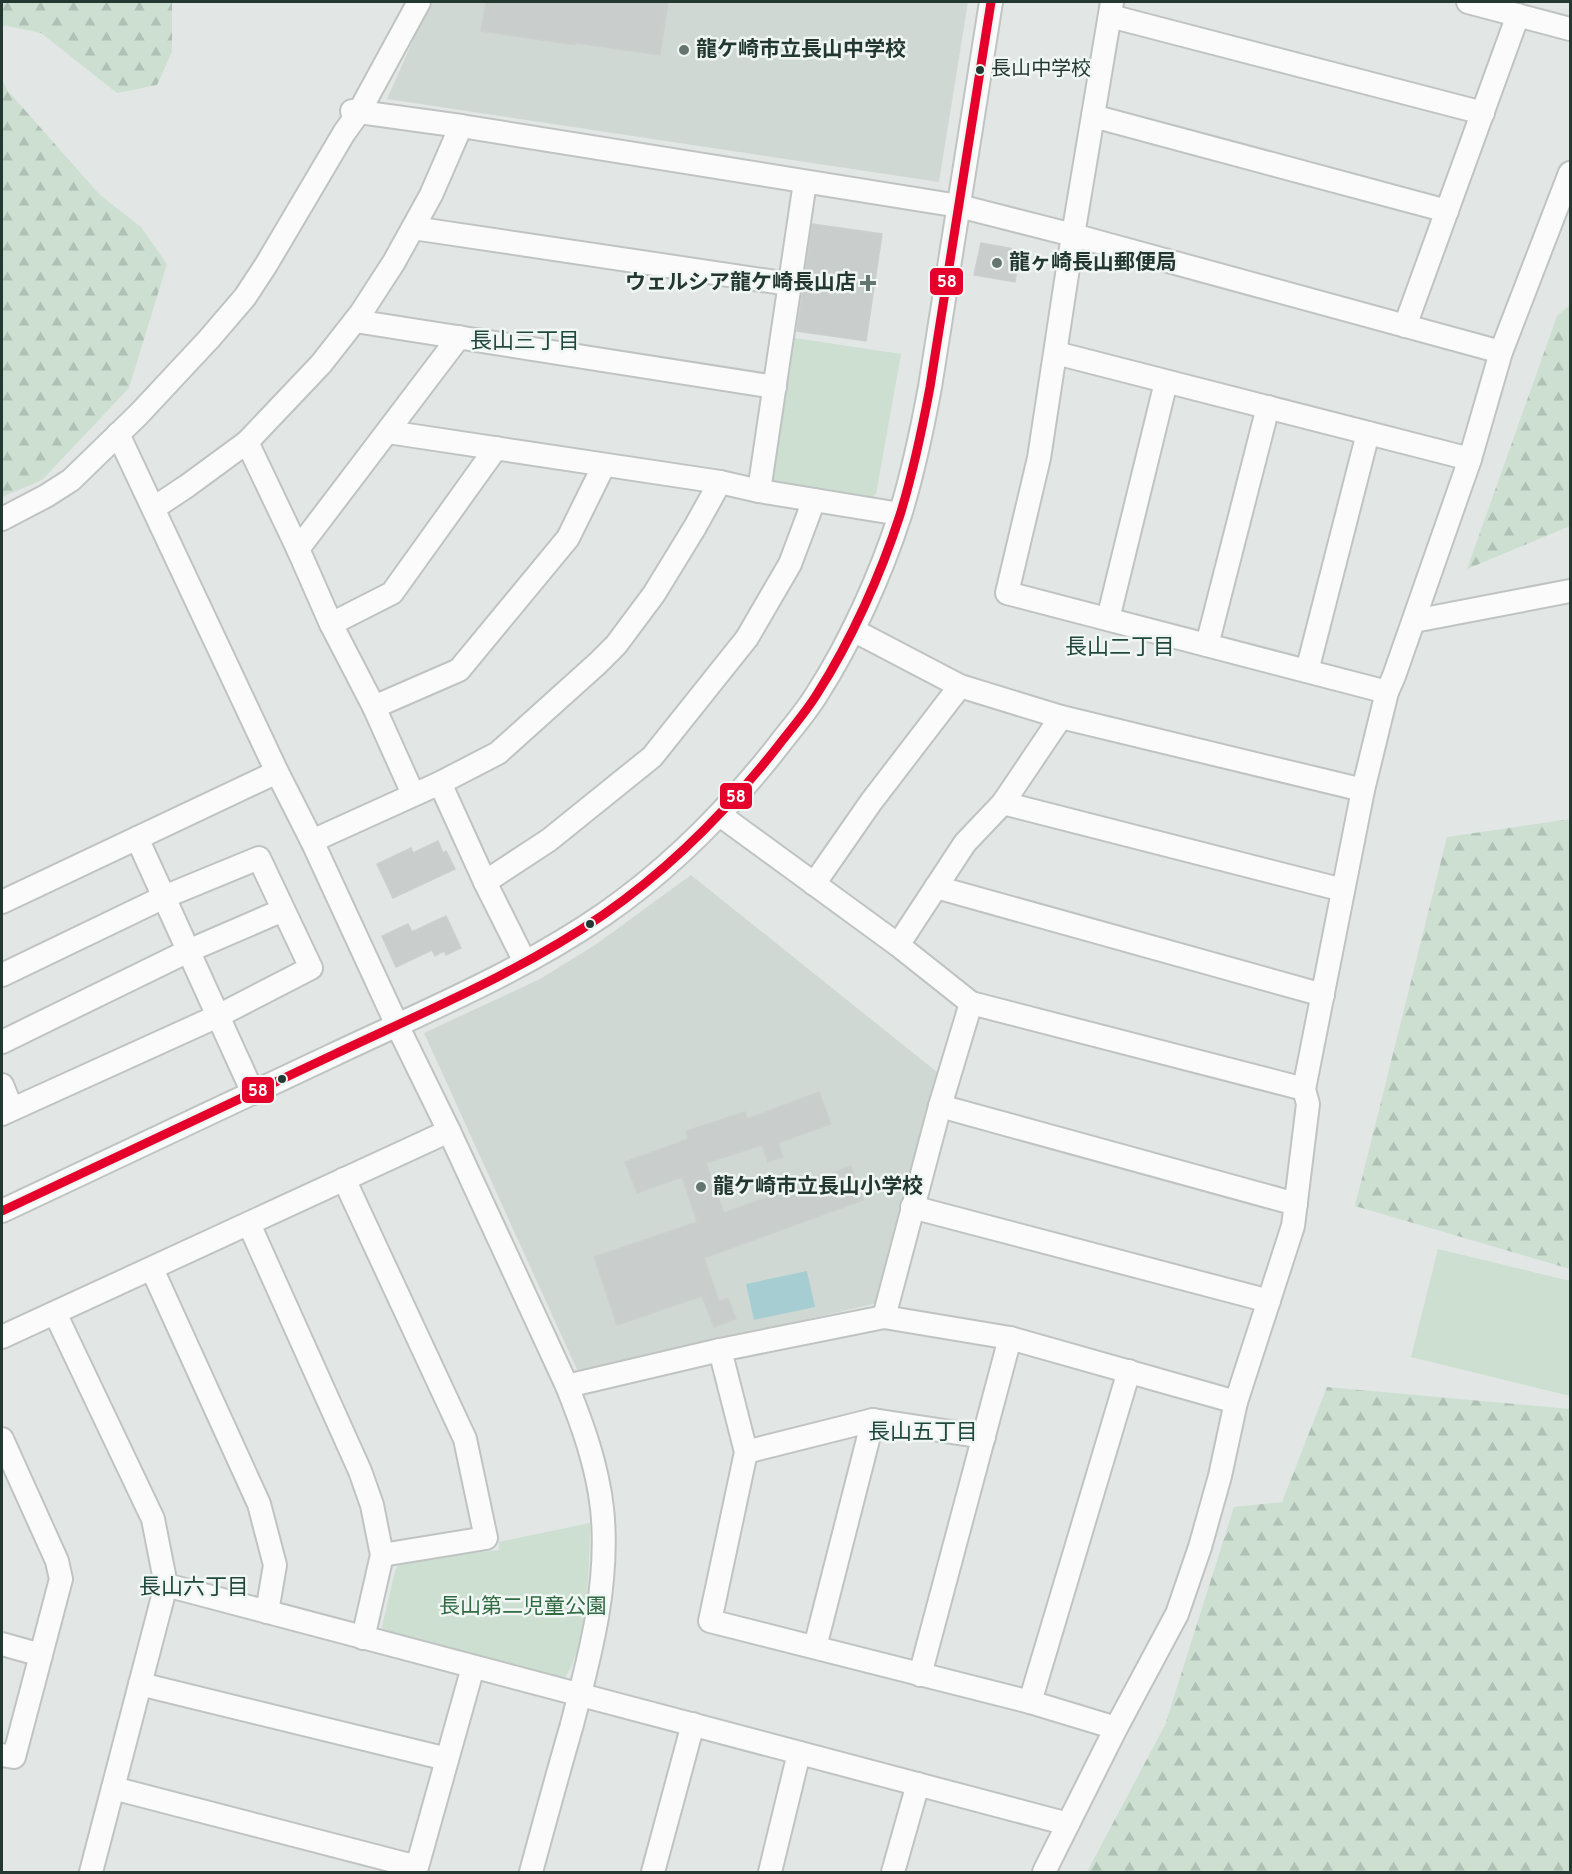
<svg xmlns="http://www.w3.org/2000/svg" width="1572" height="1874" font-family="Overpass,'Noto Sans JP',sans-serif">
<defs>
<pattern id="forest-firs" width="22" height="20" patternUnits="userSpaceOnUse" patternTransform="scale(1.5)"><rect width="22" height="20" fill="#ccdfd1"/><path d="M5 1l3.5 6h-7zM16 11l3.5 6h-7z" fill="#afc0b4"/></pattern>
</defs>
<rect width="100%" height="100%" fill="#e2e7e5"/>
<!-- built -->
<g fill="#d0d8d4">
<path d="M430,2h538l-29,180 -552,-83z"/>
<path d="M691,875l246,197 -59,231 -300,69 -154,-339 116,-54 55,-34z"/>
</g>
<!-- green -->
<g fill="#ccdfd1">
<path d="M788,337l113,17 -25,140 -9,8 -103,-15z"/>
<path d="M1438,1249l132,32v115l-159,-39z"/>
<path d="M590,1523c0,37 -3,130 -27,157l-177,-45 -4,-8 13,-56 5,-9 99,-12v-8z"/>
</g>
<!-- forest -->
<g fill="url(#forest-firs)">
<path d="M2,2h170v50l-15,33 -40,8 -76,-60 -39,-8z"/>
<path d="M2,80l6,11 92,104 41,32 26,37 -38,124 -87,92 -40,17z"/>
<path d="M1570,305v221l-103,43 90,-253z"/>
<path d="M1570,819v450l-215,-63 92,-369z"/>
<path d="M1327,1387l243,22v463h-483l78,-147 69,-218 48,-5z"/>
</g>
<!-- water -->
<path fill="#a6ced2" d="M807,1271l8,36 -61,13 -8,-36z"/>
<!-- building -->
<g fill="#c9cecc" stroke="#cbd0ce" stroke-width="1.5">
<path d="M486,2h182l-8,53 -85,-12v2l-94,-14z"/>
<path d="M812,224l70,10 -16,107 -69,-10z"/>
<path d="M981,243l39,7 -5,32 -41,-7z"/>
<path d="M438,841l5,12 3,-2 9,18 -62,29 -16,-34 34,-16 2,5z"/>
<path d="M446,916l15,32 -15,7 -2,-4 -9,5 -3,-6 -36,17 -14,-31 26,-12 4,8z"/>
<path d="M819,1092l12,32 -53,19 5,14 -15,5 -6,-17 -56,18 18,50 127,-47 12,34 -159,58 15,43 9,-3 8,21 -22,8 -12,-31 -85,29 -23,-68 103,-35 -15,-45 -45,16 -12,-31 63,-23 -2,-8 59,-19 2,7z"/>
</g>
<g fill="none" stroke-linecap="round" stroke-linejoin="round">
<!-- minor casing -->
<g stroke="#bfc4c2" stroke-width="26">
<g id="minor">
<path d="M1112,2l-39,233 -34,223 -32,135 380,99"/>
<path d="M1468,2l102,27"/>
<path d="M1110,16l373,97"/>
<path d="M352,111l109,15 498,80 114,29 428,117"/>
<path d="M1093,116l354,95"/>
<path d="M413,228l376,56"/>
<path d="M355,321l420,66"/>
<path d="M1405,326l113,-311"/>
<path d="M1056,353l414,106"/>
<path d="M388,432l332,50 39,9 141,23"/>
<path d="M118,434l159,338 35,69 85,184 52,106 118,255c16,40 30,79 35,122 8,75 -12,148 -31,220 -14,48 -27,96 -40,144"/>
<path d="M247,442l51,107 33,75 43,83 39,87"/>
<path d="M759,491l46,-309"/>
<path d="M154,508l33,-22 60,-44 74,-78 40,-51 33,-51 37,-67 30,-69"/>
<path d="M2,519l44,-23 25,-16 68,-66 70,-75 36,-42 21,-32 78,-132 15,-21 60,-110"/>
<path d="M298,549l161,-212"/>
<path d="M1108,619l58,-237"/>
<path d="M1414,621l156,-30"/>
<path d="M331,624l61,-31 104,-145"/>
<path d="M853,630l107,56 101,31 302,73"/>
<path d="M1207,645l61,-238"/>
<path d="M1307,671l61,-238"/>
<path d="M374,707l85,-37 109,-132 36,-73"/>
<path d="M440,783l45,99 40,80"/>
<path d="M1003,803l340,87"/>
<path d="M720,815l178,130 73,58 -31,103 -56,211"/>
<path d="M137,838l116,255"/>
<path d="M312,841l128,-58 58,-30 100,-90 18,-18 38,-51 41,-67 25,-45"/>
<path d="M485,882l64,-42 103,-83 95,-119 43,-74 24,-64"/>
<path d="M814,884l57,-82 89,-116"/>
<path d="M936,887l387,108"/>
<path d="M2,902l275,-130"/>
<path d="M898,945l67,-102 38,-40 58,-86"/>
<path d="M2,975l162,-78 95,-39 52,110 -93,48 -216,98"/>
<path d="M971,1003l333,86"/>
<path d="M2,1042l186,-91 95,-41"/>
<path d="M2,1085l10,24"/>
<path d="M940,1106l356,98"/>
<path d="M344,1179l121,260 21,99 -104,17"/>
<path d="M912,1207l357,94"/>
<path d="M2,1211c111,-53 222,-105 333,-157 91,-43 185,-82 268,-139 68,-47 124,-104 175,-169 13,-17 28,-34 39,-52 34,-53 64,-120 83,-179 13,-42 22,-85 30,-128l61,-385"/>
<path d="M249,1224l111,247 12,34 10,50 -19,83"/>
<path d="M152,1269l107,235 16,61 -8,47"/>
<path d="M55,1313l98,206 13,66 -75,287"/>
<path d="M2,1337l447,-206"/>
<path d="M720,1350l26,102 -36,169 320,81 86,26"/>
<path d="M567,1386l153,-36 164,-33 126,21 226,64"/>
<path d="M2,1439l55,122 4,18 -47,178 -12,-2"/>
<path d="M746,1452l127,-32 111,17"/>
<path d="M166,1585l902,239"/>
<path d="M2,1644l39,11"/>
<path d="M815,1647l58,-227"/>
<path d="M920,1675l90,-337"/>
<path d="M140,1684l307,75"/>
<path d="M1030,1702l99,-331"/>
<path d="M113,1788l304,79 56,-200"/>
<path d="M653,1872l40,-148"/>
<path d="M770,1872l29,-119"/>
<path d="M893,1872l25,-88"/>
<path d="M1044,1872l72,-144 61,-114 23,-67 20,-71 16,-74 57,-176 15,-122 -4,-15 59,-299 24,-98 7,-16 76,-217 31,-107 69,-179"/>
</g>
</g>
<!-- minor -->
<use href="#minor" stroke="#fbfbfb" stroke-width="22"/>
<!-- bus-1 casing -->
<g stroke="#f0f6f3" stroke-width="14">
<path id="bus-1" d="M2,1211c111,-53 222,-105 333,-157 91,-43 185,-82 268,-139 68,-47 124,-104 175,-169 13,-17 28,-34 39,-52 34,-53 64,-120 83,-179 13,-42 22,-85 30,-128l61,-385"/>
</g>
<!-- bus-1 -->
<use href="#bus-1" stroke="#e4002b" stroke-width="9"/>
</g>
<!-- markers -->
<g fill="#657570" stroke="#f0f6f3" stroke-width="2">
<circle cx="684" cy="50" r="6"/>
<circle cx="997" cy="263" r="6"/>
<path d="M865 274h6v6h6v6h-6v6h-6v-6h-6v-6h6z"/>
<circle cx="701" cy="1187" r="6"/>
</g>
<g fill="#223831" stroke="#f0f6f3" stroke-width="2">
<circle cx="980" cy="70" r="5"/>
<circle cx="590" cy="924" r="5"/>
<circle cx="282" cy="1079" r="5"/>
</g>
<g text-anchor="middle" dominant-baseline="central" stroke-width="5" stroke-linejoin="round" paint-order="stroke">
<!-- bus labels -->
<g font-size="20" fill="#223831" stroke="#f0f6f3" text-anchor="start">
<text x="991" y="70">長山中学校</text>
</g>
<!-- poi labels -->
<g font-size="21" font-weight="bold" fill="#223831" stroke="#f0f6f3" text-anchor="start">
<text x="696" y="50">龍ケ崎市立長山中学校</text>
<text x="1009" y="263">龍ヶ崎長山郵便局</text>
<text x="856" y="283" text-anchor="end">ウェルシア龍ケ崎長山店</text>
<text x="713" y="1187">龍ケ崎市立長山小学校</text>
</g>
<!-- park labels -->
<g font-size="21" fill="#306b44" stroke="#f0f6f3">
<text x="523" y="1607">長山第二児童公園</text>
</g>
<!-- neighbourhood labels -->
<g font-size="22" fill="#20483d" stroke="#f0f6f3">
<text x="525" y="342">長山三丁目</text>
<text x="1120" y="648">長山二丁目</text>
<text x="923" y="1433">長山五丁目</text>
<text x="194" y="1588">長山六丁目</text>
</g>
</g>
<g stroke="#f0f6f3" stroke-width="2">
<rect x="929" y="267" width="35" height="29" rx="6" fill="#e4002b"/>
<rect x="719" y="782" width="34" height="28" rx="6" fill="#e4002b"/>
<rect x="241" y="1076" width="34" height="28" rx="6" fill="#e4002b"/>
</g>
<g font-size="16" text-anchor="middle" font-weight="bold" fill="#fff">
<text x="947" y="287">58</text>
<text x="736" y="802">58</text>
<text x="258" y="1096">58</text>
</g>
<!-- border -->
<rect width="1572" height="1874" fill="none" stroke="#223831" stroke-width="6"/>
</svg>
